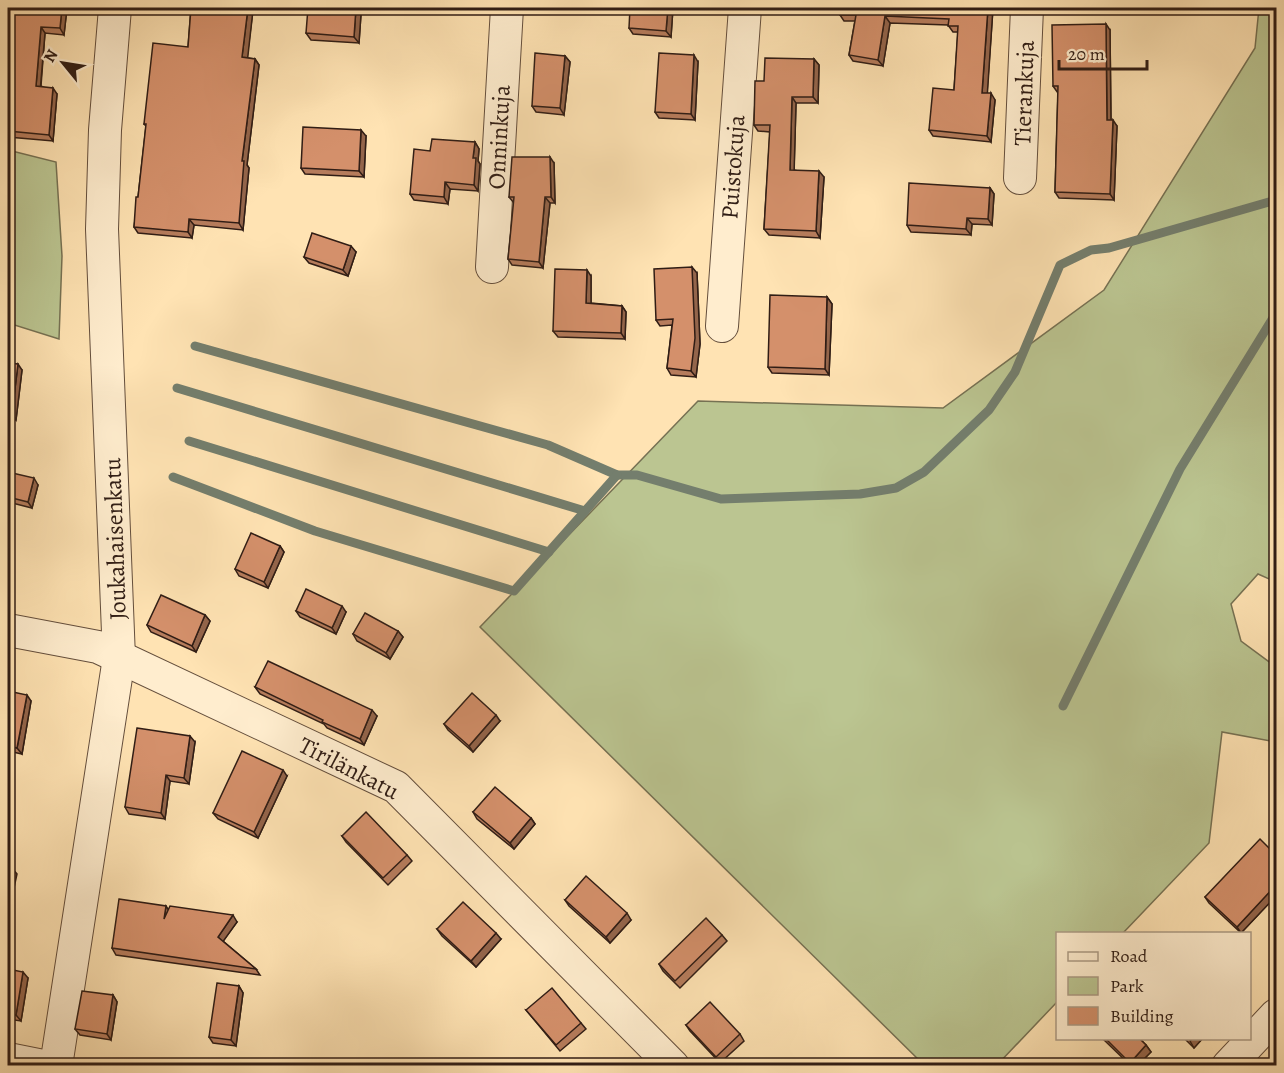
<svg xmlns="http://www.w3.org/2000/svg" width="1284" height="1073" font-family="Alegreya,serif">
<rect width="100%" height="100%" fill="#ffe3b3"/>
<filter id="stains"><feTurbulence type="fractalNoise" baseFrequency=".00333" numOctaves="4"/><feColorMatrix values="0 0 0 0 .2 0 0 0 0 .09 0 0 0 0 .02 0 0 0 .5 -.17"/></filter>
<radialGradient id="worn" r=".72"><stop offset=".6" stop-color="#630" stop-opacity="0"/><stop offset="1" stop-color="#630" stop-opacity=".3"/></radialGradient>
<!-- green -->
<g fill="#bbc591" stroke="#767153" stroke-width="1.5">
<path d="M1259,8h17v574l-18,-8 -27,30 10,37 35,26v75l-54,-10 -13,111 -86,90 -65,1 -1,68 -60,63h-73l-444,-438 218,-226 245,7 161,-118 151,-242z"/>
<path d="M8,150l48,12 6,94 -3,83 -51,-16z"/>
</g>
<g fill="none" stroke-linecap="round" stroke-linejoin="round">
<!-- stream -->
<g stroke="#747e6d" stroke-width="9">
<path d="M195,346l353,99 69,30h20l84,24 139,-5 36,-6 28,-16 65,-62 26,-38 45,-107 31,-15 18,-2 167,-48"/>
<path d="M177,388l408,123"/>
<path d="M189,441l360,111"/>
<path d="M173,477l142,54 199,60 103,-116"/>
<path d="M1063,706l117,-237 96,-156"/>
</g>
<!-- street casing -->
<g stroke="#644e3c" stroke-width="34">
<g id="street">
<path d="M1020,178l7,-170"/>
<path d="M492,267l15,-259"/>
<path d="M722,326l23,-318"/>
<path d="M8,630l90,17 298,140 277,279"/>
<path d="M8,1059l35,7"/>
<path d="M56,1066l63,-408 -17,-429 3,-99 10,-122"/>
<path d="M1228,1066l48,-51"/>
</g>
</g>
<!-- street -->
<use href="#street" stroke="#ffedce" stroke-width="32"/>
</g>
<!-- wall -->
<g fill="#b67c5c" stroke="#301d15" stroke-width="1.5">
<path d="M13,8h54l-3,27 -19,-2 -4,53 16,8 -4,47 -45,-4v-78z"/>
<path d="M191,8h59l3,2 -6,48 8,1 4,6 -12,100 2,3 -6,62 -49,-5 -2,13 -54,-5 -4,-6 4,-30 8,-71 -2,-2 44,-77z"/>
<path d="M356,8l5,6 -2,29 -48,-3 -5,-7z"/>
<path d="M673,8l-2,29 -38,-3 -4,-6z"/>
<path d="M840,8h153l-6,85 8,7 -4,42 -58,-6 -4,-6 25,-40 4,-58h-5l-5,-7 -58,-2 -7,43 -30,-5 -4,-6 6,-34h-11l-4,-6z"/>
<path d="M1110,30l1,90 6,6 -3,74 -55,-2 -4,-6 3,-99 -5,-7z"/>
<path d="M565,56l5,6 -6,53 -28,-3 -4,-6z"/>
<path d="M814,59l5,6 -1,38h-22l-2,67 30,7 -4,61 -51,-3 -5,-6 6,-97 -12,-1 -4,-6 10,-44z"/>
<path d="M698,62l-3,58 -36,-2 -4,-6z"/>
<path d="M366,136l-2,41 -59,-3 -4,-6z"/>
<path d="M475,142l4,7 -1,12 2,3 -2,27 -28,-2 -2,15 -34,-4 -4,-6 20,-43z"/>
<path d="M554,163l1,40h-5l-7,65 -31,-3 -4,-6 6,-56 -5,-6z"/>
<path d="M990,188l4,6 -2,31 -20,-1 -1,11 -60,-3 -4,-7z"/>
<path d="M356,252l-8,24 -39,-13 -5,-6z"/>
<path d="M697,273l3,71 -4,33 -25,-2 -4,-7 5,-43 -12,1 -4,-6z"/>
<path d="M591,276v27l31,3 4,6 -1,27 -67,-2 -5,-6z"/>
<path d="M827,297l5,7 -3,71 -57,-2 -4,-6z"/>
<path d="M8,363l14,7 -6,50 -8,-1z"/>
<path d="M8,472l30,13 -6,23 -24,-6z"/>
<path d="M280,546l4,6 -16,36 -29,-12 -4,-7z"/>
<path d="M296,611l50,1 -10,22 -36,-17z"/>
<path d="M205,615l5,6 -14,31 -45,-20 -4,-7z"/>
<path d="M398,631l5,6 -13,22 -33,-18 -4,-7z"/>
<path d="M255,687l122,29 -13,29 -37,-17 -3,-4 -64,-30z"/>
<path d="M8,691l23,10 -9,53 -14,-3z"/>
<path d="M500,721l-27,31 -25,-22 -4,-6z"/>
<path d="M195,742l-6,42 -19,-3 -5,38 -36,-5 -4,-7z"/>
<path d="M287,776l-29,62 -40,-19 -5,-6z"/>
<path d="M473,812l58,6 4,6 -21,25 -37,-30z"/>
<path d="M342,836l65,19 5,6 -24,24 -42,-43z"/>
<path d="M1276,855v41l-35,37 -32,-30 -4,-6z"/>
<path d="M565,900l66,20 -21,23 -41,-37z"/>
<path d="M168,910l69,12 -14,19 33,28 4,6 -144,-20 -4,-7z"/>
<path d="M437,929l64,10 -25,28 -34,-31z"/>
<path d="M722,935l5,6 -47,47 -17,-17 -4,-7z"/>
<path d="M8,969l20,9 -7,43 -13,-2z"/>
<path d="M239,986l4,7 -7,53 -23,-3 -4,-6z"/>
<path d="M113,995l4,7 -6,38 -31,-5 -5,-6z"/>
<path d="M526,1010l55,13 5,6 -26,22z"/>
<path d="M686,1025l54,9 4,7 -24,22 -30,-32z"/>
<path d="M1102,1038h37l7,7 5,7 -13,13h-8z"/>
<path d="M1184,1038h19l-9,10z"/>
</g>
<!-- shaded-wall -->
<g fill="#94654b" stroke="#301d15" stroke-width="1.5">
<path d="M62,8h5l-3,27 -4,-7z"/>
<path d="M248,8h2l3,2 -6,54 -5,-7z"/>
<path d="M356,8l5,6 -2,29 -5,-6z"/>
<path d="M668,8h5l-2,29 -5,-6z"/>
<path d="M988,8h5l-6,91 -5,-6z"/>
<path d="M885,16l5,7 -7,43 -5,-6z"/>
<path d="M1106,24l4,6 1,96 -4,-6z"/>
<path d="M41,27l4,6 -5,59 -4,-6z"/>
<path d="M694,55l4,7 -3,58 -4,-6z"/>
<path d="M565,56l5,6 -6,53 -4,-7z"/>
<path d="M255,59l4,6 -12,100 2,3 -6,62 -4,-7 3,-62z"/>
<path d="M814,59l5,6 -1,38 -5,-6z"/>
<path d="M53,88l4,6 -4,47 -4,-6z"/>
<path d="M991,93l4,7 -4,42 -4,-6z"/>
<path d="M792,97l4,6 -2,73 -4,-6z"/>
<path d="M1113,120l4,6 -3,74 -4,-6z"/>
<path d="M361,130l5,6 -2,41 -5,-6z"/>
<path d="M475,142l4,7 -1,12 2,3 -2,27 -4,-6 -1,-27z"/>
<path d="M550,157l4,6 1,40 -4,-6z"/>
<path d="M819,171l5,6 -4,61 -4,-7z"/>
<path d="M445,182l5,7 -2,15 -4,-7z"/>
<path d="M990,188l4,6 -2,31 -4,-6z"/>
<path d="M545,197l5,6 -7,65 -4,-6z"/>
<path d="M967,218l5,6 -1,11 -5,-6z"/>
<path d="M189,219l5,6 -2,13 -4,-6z"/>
<path d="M351,246l5,6 -8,24 -5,-6z"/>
<path d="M692,267l5,6 3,71 -4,33 -5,-6z"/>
<path d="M587,270l4,6v33l-5,-6z"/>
<path d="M827,297l5,7 -3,71 -4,-6z"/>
<path d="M622,306l4,6 -1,27 -4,-6z"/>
<path d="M18,364l4,6 -6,50 -4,-7z"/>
<path d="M34,478l4,7 -6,23 -4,-6z"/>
<path d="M280,546l4,6 -16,36 -4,-6z"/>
<path d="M342,606l4,6 -10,22 -4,-6z"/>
<path d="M205,615l5,6 -14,31 -4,-6z"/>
<path d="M398,631l5,6 -13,22 -4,-6z"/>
<path d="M27,695l4,6 -9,53 -5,-6z"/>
<path d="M372,710l5,6 -13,29 -4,-6z"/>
<path d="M496,715l4,6 -27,31 -4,-6z"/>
<path d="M190,736l5,6 -6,42 -5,-6z"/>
<path d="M283,770l4,6 -29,62 -4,-6z"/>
<path d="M166,775l4,6 -5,38 -4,-6z"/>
<path d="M531,818l4,6 -21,25 -4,-6z"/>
<path d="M12,868l5,6 -5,23 -4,-6v-2z"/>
<path d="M1275,886l1,2v8l-35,37 -4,-6z"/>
<path d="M166,906l4,6 -6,7z"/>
<path d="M627,913l4,7 -21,23 -4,-6z"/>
<path d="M233,915l4,7 -15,21 -4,-6z"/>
<path d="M496,933l5,6 -25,28 -5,-6z"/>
<path d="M23,972l5,6 -7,43 -5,-6z"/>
<path d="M239,986l4,7 -7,53 -5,-6z"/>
<path d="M113,995l4,7 -6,38 -4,-6z"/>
<path d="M1193,1038h10l-9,10 -4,-7z"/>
<path d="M1146,1045l5,7 -13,13h-6l-2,-2z"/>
</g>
<!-- building -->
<g fill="#d4906b" stroke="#301d15" stroke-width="1.5">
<path d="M13,8h49l-2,20 -19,-1 -5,59 17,2 -4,47 -41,-4v-72z"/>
<path d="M191,8h57l-6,49 13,2 -13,102h2l-5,62 -50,-4 -1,13 -54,-5 2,-30h2l8,-73h-2l9,-81 35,4z"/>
<path d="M308,8h48l-2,29 -48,-4z"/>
<path d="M630,8h38l-2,23 -37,-3z"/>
<path d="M840,8h148l-6,85h9l-4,43 -58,-6 4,-42 21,2 4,-64h-10l1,-7 -64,-3 -7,44 -29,-5 7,-40h-16z"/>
<path d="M1106,24l1,96h6l-3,74 -55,-2 3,-106h-5l-1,-61z"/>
<path d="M535,53l30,3 -5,52 -28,-2z"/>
<path d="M659,53l35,2 -3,59 -36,-2z"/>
<path d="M765,58l49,1 -1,38h-21l-2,73 29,1 -3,60 -52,-2 6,-104h-16l1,-44h9z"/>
<path d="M303,127l58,3 -2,41 -58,-3z"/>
<path d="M432,139l43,3 -2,16h3l-2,27 -29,-3 -1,15 -34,-3 4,-45 16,2z"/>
<path d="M512,157h38l1,40h-6l-6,65 -31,-3 6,-62h-5z"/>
<path d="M909,183l81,5 -2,31 -21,-1 -1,11 -59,-4z"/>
<path d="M312,233l39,13 -8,24 -39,-13z"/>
<path d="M692,267l3,71 -4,33 -24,-3 6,-49 -17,1 -2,-51z"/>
<path d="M555,269l32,1 -1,33 36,3 -1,27 -68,-2z"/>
<path d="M770,295l57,2 -2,72 -57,-2z"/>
<path d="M8,363l10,1 -6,49h-4z"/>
<path d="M8,472l26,6 -6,24 -20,-5z"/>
<path d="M251,533l29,13 -16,36 -29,-13z"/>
<path d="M306,589l36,17 -10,22 -36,-17z"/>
<path d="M161,595l44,20 -13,31 -45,-21z"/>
<path d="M365,613l33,18 -12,22 -33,-19z"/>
<path d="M268,661l104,49 -12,29 -38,-17 1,-2 -68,-33z"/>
<path d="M8,691l19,4 -10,53 -9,-2z"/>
<path d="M472,693l24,22 -27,31 -25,-22z"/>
<path d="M137,728l53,8 -6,42 -18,-3 -5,38 -36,-6z"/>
<path d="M242,751l41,19 -29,62 -41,-19z"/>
<path d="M495,787l36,31 -21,25 -37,-31z"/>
<path d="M366,812l41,43 -24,23 -41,-42z"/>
<path d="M1260,839l16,16v33l-1,-2 -38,41 -32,-30z"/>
<path d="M8,867l4,1 -4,21z"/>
<path d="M586,876l41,37 -21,24 -41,-37z"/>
<path d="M119,899l47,7 -2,13 6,-13 63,9 -15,22 38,32 -144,-21z"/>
<path d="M463,902l33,31 -25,28 -34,-32z"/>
<path d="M706,918l16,17 -47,46 -16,-17z"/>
<path d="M8,969l15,3 -7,43 -8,-2z"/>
<path d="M217,983l22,3 -8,54 -22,-3z"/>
<path d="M552,988l29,35 -25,22 -30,-35z"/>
<path d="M82,991l31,4 -6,39 -32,-5z"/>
<path d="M710,1002l30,32 -24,23 -30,-32z"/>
<path d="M1105,1038h34l7,7 -16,18z"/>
<path d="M1276,1056v9h-9z"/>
</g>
<g text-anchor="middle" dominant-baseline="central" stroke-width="4.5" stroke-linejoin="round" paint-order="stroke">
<!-- street labels -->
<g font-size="24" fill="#301d15" stroke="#ffedce">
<text transform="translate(1024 93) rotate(-88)">Tierankuja</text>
<text transform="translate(499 137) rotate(-87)">Onninkuja</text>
<text transform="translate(733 167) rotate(-86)">Puistokuja</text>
<text transform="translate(115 539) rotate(-92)">Joukahaisenkatu</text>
<text transform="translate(349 768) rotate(27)">Tirilänkatu</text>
</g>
</g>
<!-- margin -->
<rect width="1284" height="1073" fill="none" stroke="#ffe3b3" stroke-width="30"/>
<rect x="9" y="9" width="1266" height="1055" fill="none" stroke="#301d15" stroke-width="3"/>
<rect x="15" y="15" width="1254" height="1043" fill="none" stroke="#301d15" stroke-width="1.5"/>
<!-- legend -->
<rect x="1056" y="932" width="195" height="108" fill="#ffedce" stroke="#ac9a84" stroke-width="1.5"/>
<rect x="1068" y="952" width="30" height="9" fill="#ffedce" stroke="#ac9a84" stroke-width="1.5"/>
<text x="1110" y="962" font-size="18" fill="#301d15">Road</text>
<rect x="1068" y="977" width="30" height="18" fill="#bbc591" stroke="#ac9a84" stroke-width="1.5"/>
<text x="1110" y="992" font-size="18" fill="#301d15">Park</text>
<rect x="1068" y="1007" width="30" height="18" fill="#d4906b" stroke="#ac9a84" stroke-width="1.5"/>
<text x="1110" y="1022" font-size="18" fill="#301d15">Building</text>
<!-- north arrow -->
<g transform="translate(63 63) rotate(300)" stroke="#ffedce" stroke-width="4.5" paint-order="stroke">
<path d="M0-4.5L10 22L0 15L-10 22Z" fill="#301d15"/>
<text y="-9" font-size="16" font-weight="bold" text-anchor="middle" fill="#301d15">N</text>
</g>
<!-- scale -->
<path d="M1059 60v9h88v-9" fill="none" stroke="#301d15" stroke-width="3"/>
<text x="1068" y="60" font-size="18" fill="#301d15" stroke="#ffedce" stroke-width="4.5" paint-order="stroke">20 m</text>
<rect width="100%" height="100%" filter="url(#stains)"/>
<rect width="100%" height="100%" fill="url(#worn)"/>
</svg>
